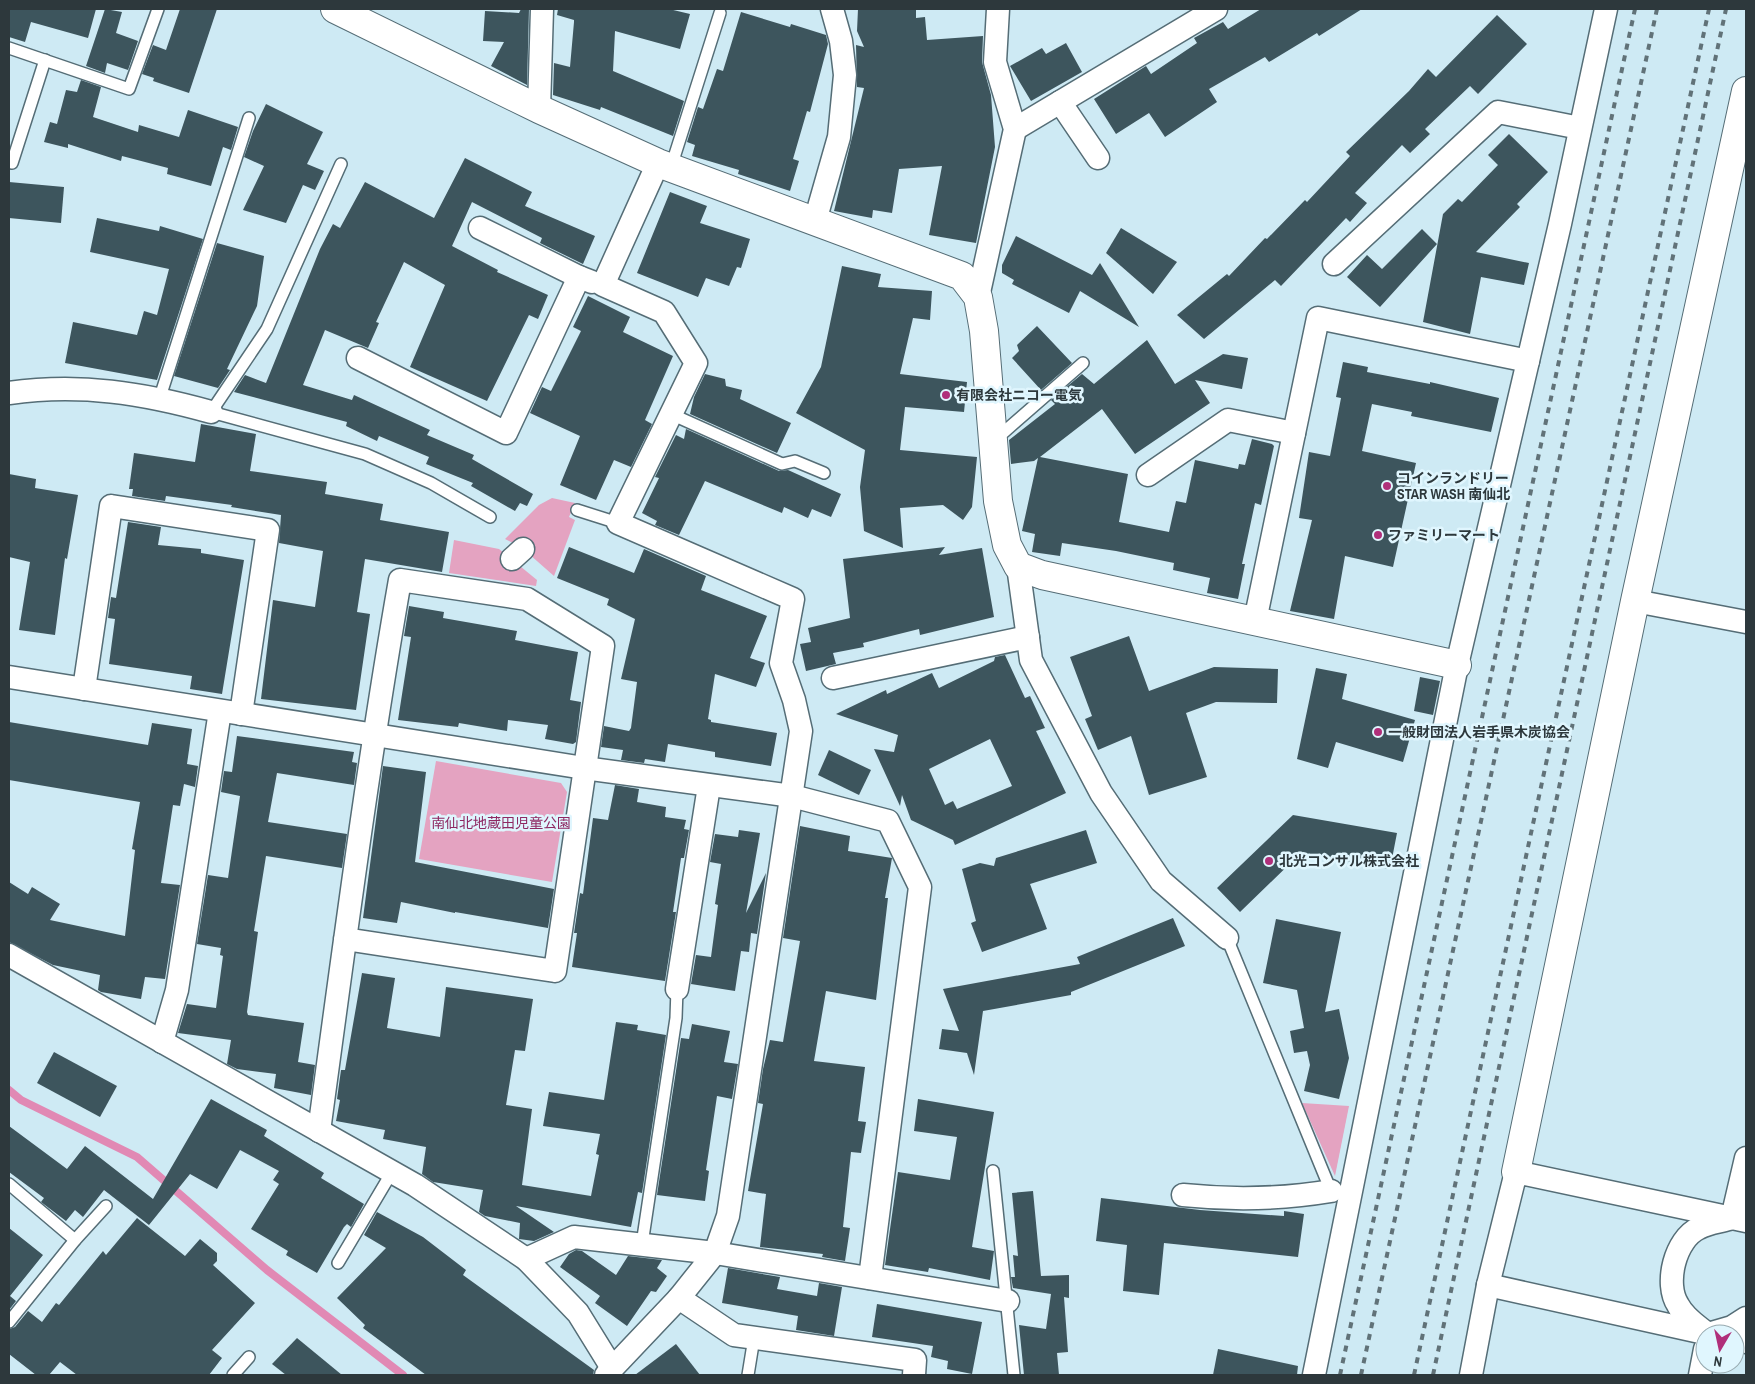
<svg xmlns="http://www.w3.org/2000/svg" width="1755" height="1384" font-family="'Archivo Narrow','Noto Sans JP',sans-serif">
<rect width="100%" height="100%" fill="#ceeaf4"/>
<!-- green -->
<g fill="#e4a3c1">
<path d="M552,498l23,5 -6,14 6,3 -21,56 -33,-29 -16,-8 34,-34z"/>
<path d="M454,540l45,9 38,31 -1,6 -87,-13z"/>
<path d="M436,761l125,22 6,9 -15,90 -133,-23z"/>
<path d="M1302,1103l47,3 -14,70z"/>
</g>
<g fill="none" stroke-linecap="round" stroke-linejoin="round">
<!-- stream -->
<path stroke="#e189b4" stroke-width="8" d="M9,1090l12,10 116,57 130,113 136,105"/>
</g>
<!-- building -->
<g fill="#3d555d" fill-rule="evenodd">
<path d="M9,9h87l-8,29 -57,-16 -6,20 -16,-5z"/>
<path d="M105,9l17,3 -6,21 22,8 -10,29 -21,-7 -2,10 -19,-7z"/>
<path d="M180,9h37l-28,84 -36,-12 1,-3 -12,-4 11,-29 13,5z"/>
<path d="M521,9h8l-2,76 -36,-19 13,-24 -21,-1 2,-30 34,2z"/>
<path d="M558,9h111l21,5 -10,35 -65,-18 -2,40 71,30 -11,35 -72,-29 -1,3 -47,-15 1,-32 16,4 4,-45v-2l-17,-5z"/>
<path d="M858,9h58v9l9,-1 2,23 56,-4 -1,26 9,33 4,52 -19,96 -47,-8 13,-69 -43,3 -7,44 -19,-3 -1,8 -38,-7 30,-123 -7,-1 -1,-42 8,2 -7,-16z"/>
<path d="M1261,9h101l-43,27 -2,-3 -48,29 -4,-5 -56,32 8,13 -52,35 -16,-24 -33,21 -22,-35 52,-33 5,8 46,-31 -3,-5 29,-16 5,7z"/>
<path d="M741,12l49,15 1,-3 35,11 2,9 -18,68 -3,-1 -14,48 6,2 -9,30 -52,-17 1,-4 -47,-14 3,-11 -8,-3 11,-35 5,2 14,-40 6,2z"/>
<path d="M1497,15l30,29 -49,50 -8,-8 -45,43 5,5 -20,19 -8,-8 -47,48 12,10 -17,19 -4,-4 -65,68 -6,-6 -71,59 -27,-24 50,-41 2,2 36,-38 2,1 38,-39 2,2 43,-46 -4,-4 63,-61 19,-22 8,8z"/>
<path d="M1066,43l16,29 -51,29 -21,-35 32,-18 4,6z"/>
<path d="M81,80l20,7 -8,30 45,15 1,-7 40,12 9,-27 50,17 -7,23 -8,-3 -12,39 -44,-12 1,-6 -46,-12 -1,5 -53,-17v4l-24,-6 6,-20 7,2 9,-34 11,2z"/>
<path d="M266,104l57,28 -16,32 17,7 -9,19 -12,-5 -17,38 -43,-13 21,-44 -20,-9 9,-26z"/>
<path d="M1509,134l39,38 -31,32 3,3 -44,45 53,11 -5,22 -43,-8 -11,57 -47,-12 20,-108 15,-15 4,3 36,-37 -10,-10z"/>
<path d="M465,158l67,34 -7,14 70,30 -12,28 -43,-21 2,-5 -70,-36 -20,44 46,24 -1,2 51,23 -10,24 -9,-4 -42,86 -77,-34 35,-82 -41,-23 -28,60 3,1 -11,25 -43,-18 -22,55 49,15 2,-5 76,35 -3,5 47,20 -2,4 61,35 -6,12 -7,-3 -5,8 -44,-25 2,-3 -47,-19 3,-7 -50,-21 -2,5 -31,-15 1,-4 -113,-30 11,-17 21,8 54,-134 13,-25 7,4 25,-46 69,36z"/>
<path d="M9,182l55,5 -3,36 -52,-5z"/>
<path d="M670,192l37,14 -7,17 50,16 -9,29 -4,-1 -8,19 -23,-8 -8,19 -61,-24z"/>
<path d="M97,218l62,13 1,-5 43,13 -46,141 -92,-17 8,-41 64,13 7,-24 13,4 12,-46 -79,-17z"/>
<path d="M1121,228l56,34 -24,32 -47,-41z"/>
<path d="M1422,229l15,15 -57,63 -33,-30 20,-22 15,14z"/>
<path d="M1016,236l76,39 8,-12 39,64 -59,-36 -11,22 -57,-29 2,-4 -12,-7v-8z"/>
<path d="M217,243l47,13 -7,50 -30,63 3,1 -12,18 -44,-12z"/>
<path d="M842,266l39,8 -3,13 54,4 -2,29 -17,-2 -13,56 67,8 -3,30 -59,-5 -5,43 77,7 -5,50 -9,13 -20,-15 -43,3 3,40 -39,-17 -4,-44 5,-37 -69,-37 25,-46z"/>
<path d="M588,296l42,21 -7,15 50,24 -28,64 7,4 -21,43 -17,-7 -18,40 -36,-15 20,-49 -50,-23 12,-26 9,4 30,-60 -8,-4z"/>
<path d="M1037,326l35,37 -31,27 -29,-32 7,-7 -2,-6z"/>
<path d="M1147,340l28,44 48,-30 25,4 -6,31 -47,-9 15,23 -75,51 -33,-45 -62,48 88,17 -9,48 50,10 7,-31 10,2 9,-43 43,9 1,-5 6,1 7,-26 20,5 2,2 -13,59 -6,-2 -13,61h3l-7,35 -31,-6 3,-15 -37,-8 1,-7 -58,-12 -54,-8 -2,13 -28,-4 3,-18 -13,-3 16,-73 -4,3 -23,3 -2,-24 46,-36 -4,-4 31,-26 12,10z"/>
<path d="M1343,362l25,5 -1,5 63,12v-2l69,16 -8,34 -80,-16 1,-4 -40,-8 -10,47 54,12 -23,104 -48,-11 -11,63 -44,-8 22,-91 -13,-2 10,-66 21,4 11,-58 -5,-1z"/>
<path d="M705,374l20,5 1,7 16,4 -2,9 51,24 -14,30 -87,-39 4,-17z"/>
<path d="M201,424l55,10 -6,37 77,11 -2,12 58,10 -3,16 69,12 -7,40 -77,-13 -8,53 13,2 -14,96 -95,-11 12,-99 42,7 8,-56 -44,-8 2,-28 -50,-8 1,-2 -66,-9 -1,5 -33,-5 1,-7h-4l5,-36 61,9z"/>
<path d="M686,429l93,42 9,-1 53,24 -10,23 -19,-8 -4,9 -24,-11 -2,6 -77,-32 -26,54 -24,-10 2,-4 -15,-8 17,-35 -4,-1 21,-42 8,4z"/>
<path d="M9,474l27,5 -1,9 43,7 -11,64 -2,-1 -10,77 -36,-5 11,-68 -21,-5z"/>
<path d="M128,522l33,5 -3,18 43,4v4l43,7 -22,134 -32,-5 2,-13 -83,-12 6,-45 -7,-1 3,-21 5,1z"/>
<path d="M569,547l65,26 10,-24 62,27 -5,14 66,26 -17,42 15,5 -9,24 -41,-13 -7,45 3,1v2l66,11 -6,33 -56,-9v-5l-47,-8 -3,18 -20,-3 -1,4 -23,-3 2,-10 -22,-3 3,-21 25,5 2,-3 6,-46 -16,-3 14,-60 -28,-14 2,-6 -52,-21z"/>
<path d="M945,547l-6,8 43,-7 12,69 -74,18 -1,-6 -56,14 1,4 -31,6 3,11 -30,7 -6,-27 11,-2 -3,-14 42,-10 -7,-59z"/>
<path d="M409,606l35,6 -1,6 74,13 -2,9 63,12 -8,48 11,2 -5,40 -3,2 -28,-5 3,-14 -40,-5 -1,11 -48,-8 -1,4 -60,-7 13,-83 -7,-1z"/>
<path d="M1129,636l20,55 65,-24 64,2 -1,34 -61,-1 -30,11 21,64 -58,18 -18,-59 -33,14 -13,-31 7,-3 -22,-59z"/>
<path d="M1005,655l20,43 5,-2 15,32 -9,3 30,62 -111,52 -2,-5 -42,-20 -9,-25 -2,11 -26,-57 20,3 4,-17 -62,-21 50,-24 1,4 45,-21 7,15 55,-27 1,-4zM990,739l22,47 -55,23 -4,-8 -8,4 -16,-36z"/>
<path d="M1316,668l31,6 -5,25 73,21 -12,42 -67,-20 -8,26 -31,-9z"/>
<path d="M1420,677l20,4 -7,34 -19,-4z"/>
<path d="M9,722l139,23 4,-22 40,6 -5,35 11,2 -3,21 -11,-3 -4,22 -7,-1 -12,78 19,2 -15,94 -20,-2 -4,22 -40,-7 -3,-2 2,-15 -47,-10 -44,-23v-60l19,12 4,-7 28,17 -10,16 75,16 10,-86 -3,-1 8,-47 -131,-22z"/>
<path d="M237,736l117,16 -2,10 5,1 -3,22 -77,-12 -9,49 79,12 -5,34 -76,-12 -12,75 4,1 -11,80 1,3 56,8 -6,39 17,3 -4,30 -37,-7 2,-14 -39,-5 -10,-5 4,-24 -53,-7 9,-29 29,4 7,-52 -3,-1 1,-7 -24,-4 11,-69 20,3 12,-82 -19,-4 3,-21 8,1z"/>
<path d="M829,750l42,20 -12,25 -41,-20z"/>
<path d="M383,766l43,6 -11,90 139,27 -6,39 -93,-16v1l-54,-11 -4,21 -34,-5z"/>
<path d="M615,785l24,4 -2,13 29,5 -1,10 21,3 -2,9 5,1 -5,28h-3l-8,54h3l-11,69 -93,-14 5,-34h-3l6,-40 3,1 10,-76 15,2z"/>
<path d="M1293,815l104,18 -7,36 -89,-16 -61,59 -23,-24z"/>
<path d="M800,826l50,10 -2,15 44,7 -7,40h3l-12,102 -50,-9 -12,70 51,6 -7,54 8,1 -5,31 -10,-1 -8,75 7,1 -5,33 -23,-4 1,-3 -63,-7 6,-53 -18,-3 15,-87 -5,-1 5,-34 7,-29 13,2 17,-101 -17,-3z"/>
<path d="M739,830l21,3 -14,80 20,-40 -9,61 -6,-1 -2,19 -8,-1 -6,40 -44,-7 5,-29 15,2 7,-52 -3,-1 6,-40 -11,-2 5,-28 23,3z"/>
<path d="M1086,830l11,33 -67,21 17,45 -65,23 -11,-29 5,-2 -14,-52 18,-6 14,3 2,-8z"/>
<path d="M1173,918l12,28 -114,46v3l-88,16 -9,64 -7,-22 -28,-4 3,-20 17,2 -16,-42 137,-25 -3,-7z"/>
<path d="M1276,919l65,13 -16,80 14,-3 10,49 -10,41 -35,-8 6,-26 -3,-14 -13,2 -4,-22 14,-3 -7,-38 -34,-7z"/>
<path d="M362,973l33,5 -8,50 53,9 6,-50 87,12 -8,52 -10,-1 -9,55 26,4 -10,76 69,11 8,-41 -3,-1 4,-20 -57,-8 6,-34 55,8 12,-78 22,3 -1,5 29,5 -24,158 -4,-1 -7,35 -115,-21 38,26 -20,9 -15,-2 1,-16 -35,-7 -6,-4 4,-22 -50,-8 -11,-8 4,-27 -43,-8 2,-9 -49,-9 4,-21 -3,-1 4,-29h4z"/>
<path d="M692,1024l38,7 -6,31 14,2 -6,35 -15,-3 -11,74 3,1 -4,30 -48,-6 24,-157 8,1z"/>
<path d="M54,1052l63,34 -17,31 -63,-34z"/>
<path d="M211,1099l56,31 -3,6 60,37 -3,5 43,26 -13,23 -4,-3 -3,3 -27,46 -31,-18 2,-4 -37,-22 28,-45 -6,-4 6,-9 -39,-21 -23,39 -27,-15 -41,51 -45,-35 -21,27 -8,-7 -9,11 -25,-19 3,-4 -35,-26v-46l58,43 18,-23 68,53z"/>
<path d="M918,1099l76,13 -22,135 22,4 -4,29 -61,-12 -1,4 -43,-7 13,-93 52,8 7,-43 -43,-6z"/>
<path d="M1033,1191l8,85 28,-1v23l-5,-1 4,55 -11,1 2,22h-35l-5,-50 27,4 5,-35 -38,-6 -2,-11h4l-2,-22 5,1 -6,-63z"/>
<path d="M1101,1198l99,12 84,6v-5l20,3 -6,43 -134,-14 -5,52 -36,-4 4,-46 -31,-4z"/>
<path d="M377,1212l46,25 43,33 -3,5 131,95 -1,5h-167l-63,-47 2,-3 -28,-27 49,-50 -22,-13z"/>
<path d="M137,1218l48,38 15,-17 17,14v8l-4,4 42,38 -43,47 10,8 -13,17h-132l-17,-13 -11,13h-13l-27,-21v-25l6,-2 13,-16 14,11 14,-19 3,2 44,-54 3,4z"/>
<path d="M9,1228l34,27 -33,41 6,5 -7,9z"/>
<path d="M576,1250l6,1 34,24 12,-19 34,4 -5,8 10,8 -11,16 -5,-1 -24,35 -32,-23 5,-7 -40,-29 9,-13z"/>
<path d="M728,1268l52,9 -3,12 40,7 2,-13 23,4 -8,49 -38,-6 2,-14 -76,-13z"/>
<path d="M877,1304l105,18 -10,52 -25,-5 1,-8 -17,-4 2,-11 -61,-9z"/>
<path d="M297,1338l45,37h-56l-14,-11z"/>
<path d="M676,1344l24,31h-65z"/>
<path d="M1218,1349l80,17 -1,9h-84z"/>
</g>
<g fill="none" stroke-linecap="round" stroke-linejoin="round">
<!-- lane casing -->
<g stroke="#556d76" stroke-width="14">
<g id="lane">
<path d="M9,48l120,41 29,-80"/>
<path d="M9,162l3,1 33,-103"/>
<path d="M341,164l-74,165 -56,83 154,42 66,29 59,34"/>
<path d="M671,167l49,-154"/>
<path d="M160,397l89,-279"/>
<path d="M671,414l111,50 13,-3 29,12"/>
<path d="M992,435l12,-3 79,-69"/>
<path d="M577,510l41,13"/>
<path d="M1227,938l104,253 3,1"/>
<path d="M993,1171l21,204"/>
<path d="M9,1184l66,56"/>
<path d="M642,1244l34,-226 1,-29"/>
<path d="M338,1263l54,-91"/>
<path d="M9,1322l66,-82 31,-34"/>
<path d="M233,1375l16,-18"/>
<path d="M748,1375l6,-37"/>
</g>
</g>
<!-- street casing -->
<g stroke="#556d76" stroke-width="25">
<g id="street">
<path d="M1060,102l38,56"/>
<path d="M539,109l3,-100"/>
<path d="M1015,129l201,-120"/>
<path d="M815,221l24,-84 6,-62 -4,-34 -9,-32"/>
<path d="M480,228l99,49 13,5"/>
<path d="M1334,264l164,-152 82,16"/>
<path d="M978,297l37,-168 -20,-67 3,-53"/>
<path d="M358,358l148,75 73,-156"/>
<path d="M9,393c71,-10 134,0 202,19"/>
<path d="M1148,475l80,-55 66,13"/>
<path d="M512,559l11,-10"/>
<path d="M1018,566l13,94 70,133 60,88 66,57"/>
<path d="M1635,601l111,21"/>
<path d="M1255,621l63,-303 210,43"/>
<path d="M9,677l575,91 208,28 96,25 32,66 -50,391"/>
<path d="M833,678l195,-41"/>
<path d="M84,689l27,-183 157,24 -27,184"/>
<path d="M9,955l406,230 111,74 52,54 34,55"/>
<path d="M677,989l32,-203"/>
<path d="M162,1042l15,-52 43,-279"/>
<path d="M319,1131c25,-184 49,-368 81,-551l127,19 76,47 -48,325 -210,-32"/>
<path d="M1183,1195c49,5 100,4 148,-4"/>
<path d="M1732,1218l14,-60"/>
<path d="M526,1259l48,-22 141,16 293,48"/>
<path d="M1488,1285l221,49"/>
<path d="M679,1298l55,37 181,25 -1,15"/>
<path d="M1705,1332c-10,-8 -21,-15 -27,-27 -14,-21 -3,-66 21,-77 9,-5 20,-6 30,-9"/>
<path d="M1708,1334l24,-7 14,-9"/>
<path d="M1735,1340l11,2"/>
<path d="M606,1375l73,-77 36,-45 13,-37 73,-485 -7,-31 -13,-37 12,-64 -175,-76 78,-160 -32,-51 -61,-27 55,-122"/>
<path d="M1314,1375l143,-710 103,-441 46,-215"/>
<path d="M1471,1375l17,-90 28,-113 230,49"/>
<path d="M1700,1375l5,-26"/>
</g>
</g>
<!-- secondary casing -->
<g stroke="#556d76" stroke-width="30">
<g id="secondary">
<path d="M335,9l204,100 119,54 304,113 16,21 6,34 14,170 9,44 11,21 24,9 415,90"/>
<path d="M1516,1172l119,-571 111,-510"/>
</g>
</g>
<!-- lane -->
<use href="#lane" stroke="#fff" stroke-width="11"/>
<!-- street -->
<use href="#street" stroke="#fff" stroke-width="22"/>
<!-- secondary -->
<use href="#secondary" stroke="#fff" stroke-width="28"/>
<!-- rail -->
<g stroke="#617278" stroke-width="4" stroke-dasharray="6 6" stroke-linecap="butt">
<path d="M1340,1375l295,-1366"/>
<path d="M1361,1375l296,-1366"/>
<path d="M1414,1375l295,-1366"/>
<path d="M1433,1375l293,-1366"/>
</g>
</g>
<!-- markers -->
<g fill="#b02f7a" stroke="#e0f6fe" stroke-width="2">
<circle cx="946" cy="395" r="5"/>
<circle cx="1387" cy="486" r="5"/>
<circle cx="1378" cy="535" r="5"/>
<circle cx="1378" cy="732" r="5"/>
<circle cx="1269" cy="861" r="5"/>
</g>
<g text-anchor="middle" dominant-baseline="central" stroke-width="5" stroke-linejoin="round" paint-order="stroke">
<!-- poi labels -->
<g font-size="14" font-weight="bold" fill="#2d383c" stroke="#e0f6fe" text-anchor="start">
<text x="956" y="395">有限会社ニコー電気</text>
<text x="1397" y="478">コインランドリー<tspan x="1397" dy="16">STAR WASH 南仙北</tspan></text>
<text x="1388" y="535">ファミリーマート</text>
<text x="1388" y="732">一般財団法人岩手県木炭協会</text>
<text x="1279" y="861">北光コンサル株式会社</text>
</g>
<!-- park labels -->
<g font-size="14" fill="#8e2862" stroke="#e0f6fe">
<text x="501" y="823">南仙北地蔵田児童公園</text>
</g>
</g>
<!-- border -->
<rect width="1755" height="1384" fill="none" stroke="#2d383c" stroke-width="20"/>
<!-- north arrow -->
<g transform="translate(1720 1349) rotate(189)"><circle r="24" fill="#e0f6fe" stroke="#98aab0"/>
<path d="M0-4L9 19L0 12L-9 19Z" fill="#b02f7a"/>
<text y="-8" font-size="14" font-weight="bold" text-anchor="middle" fill="#2d383c">N</text>
</g>
</svg>
